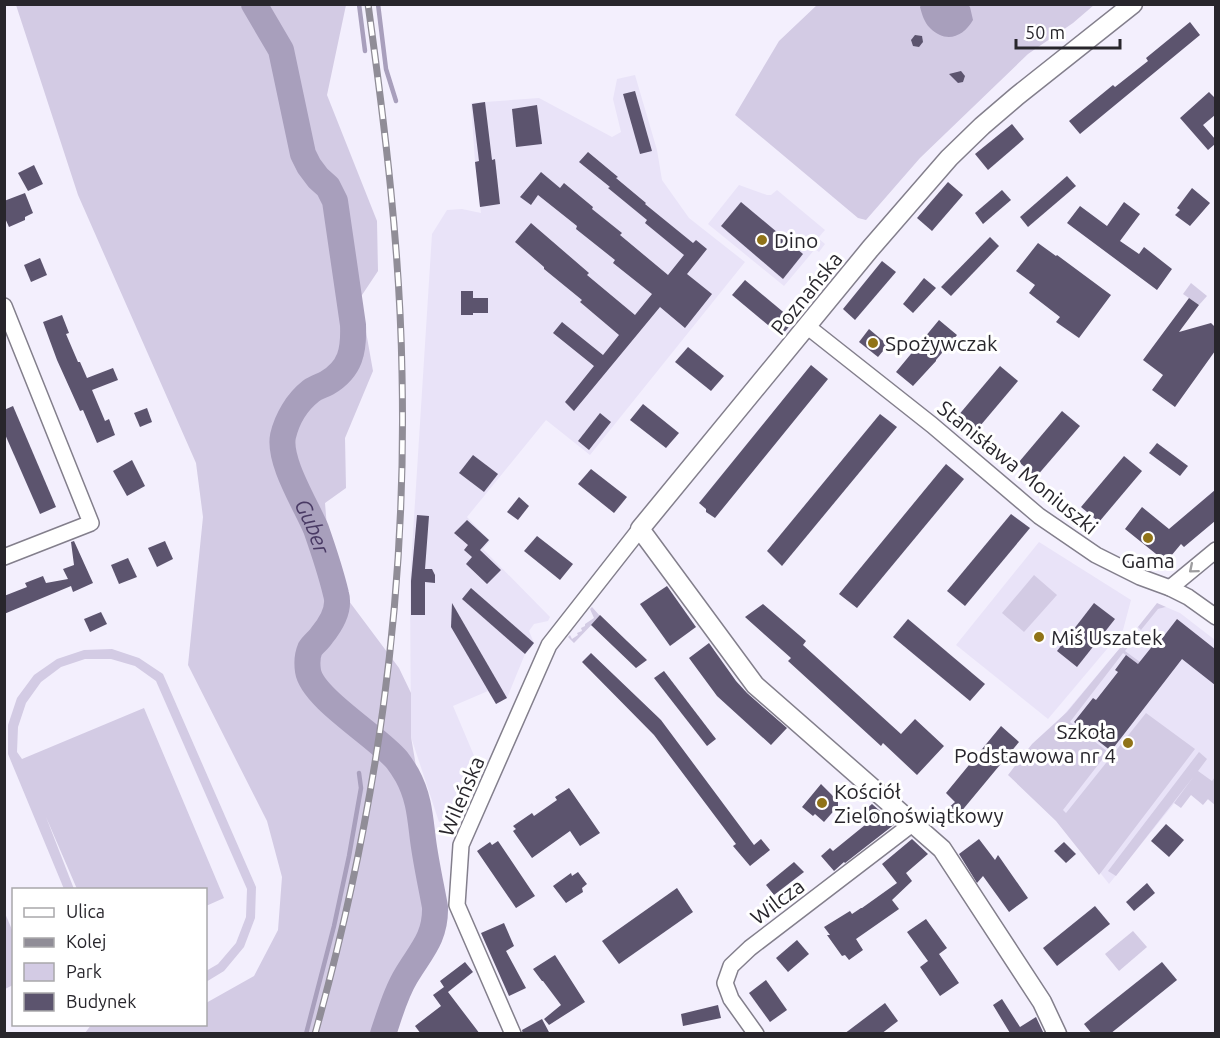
<svg xmlns="http://www.w3.org/2000/svg" width="1220" height="1038" font-family="Ubuntu,sans-serif">
<rect width="100%" height="100%" fill="#f3effd"/>
<!-- built -->
<g fill="#e9e3f8">
<path d="M635,75l22,75 5,30 27,38 56,44 -155,193 -44,-35 -79,97 23,24 -7,8 67,68 -2,4 -14,3 -5,7 5,12 -9,11 -18,44 -11,6 -8,-13 -35,15 25,59 -21,51 -18,6 -28,-85 -1,-156 22,-347 15,-24 15,-1 19,4 -6,-51 -4,-59 68,-5 73,39 9,-5 -8,-33 4,-20z"/>
<path d="M739,185l28,10h4l6,-5 48,40 -7,8 7,6 -6,8 -4,-3 -31,37 -76,-62z"/>
<path d="M1039,542l92,58 -8,30 -75,89 -92,-74z"/>
<path d="M1166,607l14,6 35,27v165l-26,-20 -80,99 -50,-64 -46,-45 134,-159 11,-7z"/>
</g>
<!-- green -->
<g fill="#d3cbe4">
<path d="M16,5h330l-19,90 50,126 1,50 -18,27 13,73 -28,67 1,50 -21,15 6,74 68,91 12,25v44l23,134 1,43 -4,29 -12,28 -35,62h-299l6,-8 115,-1v-21l48,-27 24,-46 4,-53 -15,-56 -79,-156 15,-148 -7,-54 -118,-268z"/>
<path d="M817,5h277l-21,18 -45,31 -108,104 -54,62 -8,-2 -123,-103 44,-74z"/>
<path d="M1191,283l16,13 -8,9 -16,-11z"/>
<path d="M1034,575l23,20 -33,37 -22,-19z"/>
<path d="M1157,603l9,4 -8,2 -17,21 -3,-3z"/>
<path d="M592,607l8,9 -26,27 -6,-6 2,-2 2,4 6,-4 -1,-2 5,-2 -1,-3 4,-2v-2l9,-6 -4,-9z"/>
<path d="M1134,631l4,3 -13,17 15,11 -2,3 -15,-12 -53,69 38,30 -45,58 3,3 80,-100 49,36 -96,126 -43,-54 -48,-46 24,-31 35,-32z"/>
<path d="M112,649l27,9 24,16 93,213 -1,31 -11,29 -20,24 -18,11v-11l12,-7 18,-21 10,-26 1,-28 -91,-208 -21,-15 -24,-7h-26l-24,8 -20,15 -15,21 -8,24 -1,25 5,7 122,-51 80,190 -18,8v-16l-129,-1 -31,-72 28,72h-10l-56,-135v-29l9,-27 17,-23 23,-16 27,-9z"/>
<path d="M1199,752l8,7 -9,12 14,10 3,-4v28l-7,-6 -5,6 -12,-10 -10,13 -7,-5 20,-27 -78,100 -8,-5z"/>
<path d="M4,911l9,21v53l-8,4z"/>
<path d="M1133,931l14,16 -28,24 -14,-17z"/>
</g>
<!-- water -->
<path fill="#a89fbc" d="M921,5h47l2,2 3,13c-10,17 -27,24 -43,8 -6,-6 -8,-14 -10,-21z"/>
<g fill="none" stroke-linecap="round" stroke-linejoin="round">
<!-- stream -->
<g stroke="#a89fbc" stroke-width="4.5">
<path d="M359,4l6,47"/>
<path d="M378,4l8,65 10,32"/>
<path d="M350,303h7"/>
<path d="M345,725l3,-8"/>
<path d="M306,1034l28,-108 15,-70 12,-68 -2,-15"/>
</g>
<!-- river -->
<path stroke="#a89fbc" stroke-width="26" id="s1" d="M254,4l27,46 22,104 6,12 9,12 10,9 7,14 18,124c1,25 -2,44 -26,58 -5,3 -11,4 -16,8 -14,11 -24,28 -28,45 -5,25 23,69 33,93 7,20 15,44 20,65 4,14 -5,30 -14,41 -3,5 -9,9 -12,14 -3,7 -3,15 -2,22 4,27 70,66 89,89 3,4 7,10 10,15 12,22 13,41 16,65 3,23 8,45 12,67 1,31 -15,45 -29,69 -11,18 -16,38 -23,58"/>
</g>
<!-- building -->
<g fill="#5c546e">
<path d="M1190,22l10,13 -120,99 -11,-13 44,-36 2,2 33,-26 -2,-3z"/>
<path d="M915,35l7,1 1,6 -4,5 -6,-1 -2,-6z"/>
<path d="M961,71l4,5 -2,6 -5,1 -9,-9z"/>
<path d="M635,91l17,60 -12,3 -17,-60z"/>
<path d="M1209,92l6,6v17l-12,10 12,14v5l-7,6 -28,-32z"/>
<path d="M485,102l7,58 3,-1 5,45 -20,3 -5,-45 4,-1 -7,-57z"/>
<path d="M537,105l5,39 -26,3 -4,-38z"/>
<path d="M1012,124l12,15 -36,31 -13,-16z"/>
<path d="M588,152l30,25 -2,1 30,25 -1,1 48,39 3,-3 11,9 -20,25 25,20 -27,34 -25,-21 -86,104 -9,-9 29,-36 -41,-33 9,-11 41,33 16,-20 -39,-33 2,-2 -38,-31v-2l-29,-25 16,-19 58,50 -2,2 48,40 17,-21 -39,-31 2,-3 -39,-31 1,-3 -39,-31 -7,10 -11,-8 21,-25 19,16 4,-5 29,24 -1,2 30,24 -2,2 48,40 16,-20 -39,-32 2,-3 -39,-32 2,-1 -31,-25z"/>
<path d="M34,165l9,19 -15,7 -10,-18z"/>
<path d="M1067,176l9,10 -48,41 -8,-10z"/>
<path d="M948,182l15,13 -31,36 -15,-13z"/>
<path d="M1192,188l18,15 -20,23 -15,-11 5,-5 -3,-2z"/>
<path d="M1002,190l9,10 -28,24 -8,-11z"/>
<path d="M25,193l8,20 -8,4v3l-16,7 -5,-11v-15z"/>
<path d="M741,202l62,52 -20,25 -62,-53z"/>
<path d="M1124,202l16,12 -20,27 19,13 5,-7 28,22 -15,21 -90,-67 13,-17 27,20z"/>
<path d="M990,237l9,9 -48,50 -10,-9z"/>
<path d="M1038,243l18,13 1,-1 54,40 -32,43 -23,-16 4,-5 -31,-24 6,-8 -19,-14z"/>
<path d="M40,258l7,17 -16,7 -7,-17z"/>
<path d="M882,261l14,11 -41,48 -12,-11z"/>
<path d="M924,278l12,10 -23,25 -10,-9z"/>
<path d="M745,280l49,41 -13,15 -49,-41z"/>
<path d="M461,291h12v7h15v15h-15v2h-12z"/>
<path d="M1189,298l10,7 -20,27 32,-9 4,4v24l-40,56 -23,-17 11,-15 -20,-15z"/>
<path d="M62,315l7,18 -3,1 12,28h2l7,16 26,-10 5,12 -26,10 13,31 4,-2 6,16 -18,8 -14,-33 -3,1 -23,-51 -14,-38z"/>
<path d="M939,320l18,15 -21,25v1l-23,25 -17,-14z"/>
<path d="M869,329l19,16 -10,12 -19,-15z"/>
<path d="M688,347l36,29 -13,15 -36,-29z"/>
<path d="M811,365l17,14 -113,139 -9,-6v-3l-7,-6z"/>
<path d="M1000,366l18,15 -43,51 -18,-15z"/>
<path d="M643,404l36,29 -13,15 -36,-28z"/>
<path d="M13,406l43,101 -16,7 -36,-82v-22z"/>
<path d="M147,408l5,14 -12,5 -6,-14z"/>
<path d="M1062,411l18,15 -44,51 -17,-15z"/>
<path d="M600,413l11,9 -22,28 -11,-9z"/>
<path d="M880,414l17,13 -115,139 -15,-15z"/>
<path d="M1157,443l31,23 -8,10 -31,-23z"/>
<path d="M473,455l25,19 -14,18 -25,-19z"/>
<path d="M1124,456l18,15 -43,51 -18,-15z"/>
<path d="M132,460l13,26 -18,10 -14,-25z"/>
<path d="M946,464l18,15 -107,129 -18,-14z"/>
<path d="M591,469l36,28 -13,16 -36,-29z"/>
<path d="M1215,490v31l-31,26 -3,-3 -15,18 -41,-33 17,-22 27,22z"/>
<path d="M519,497l10,9 -11,14 -11,-8z"/>
<path d="M1011,514l19,14 -65,78 -18,-15z"/>
<path d="M417,515l12,1 -4,53h7l3,6v8l-10,-1v33h-14v-34z"/>
<path d="M467,520l22,20 -9,10 21,20 -14,14 -21,-20 6,-7 -8,-7 4,-5 -14,-12z"/>
<path d="M537,536l36,28 -13,16 -36,-29z"/>
<path d="M74,541l19,42 -20,9 -2,-6 -67,28v-18l23,-9 -2,-4 18,-7 3,7 22,-4 -5,-10 11,-4 -3,-23z"/>
<path d="M165,541l8,18 -16,8 -9,-19z"/>
<path d="M128,558l9,19 -18,7 -8,-19z"/>
<path d="M667,586l29,41 -26,19 -30,-42z"/>
<path d="M471,588l63,55 -9,11 -63,-55z"/>
<path d="M452,603l55,95 -11,6 -45,-77z"/>
<path d="M1094,603l21,16 -38,48 -20,-16z"/>
<path d="M763,604l43,37 -3,4 98,89 14,-15 29,27 -27,29 -34,-32 -2,3 -93,-85 3,-3 -46,-41z"/>
<path d="M101,612l6,12 -17,8 -6,-13z"/>
<path d="M600,615l27,26 20,19 -11,8 -45,-43z"/>
<path d="M908,619l77,65 -15,17 -77,-64z"/>
<path d="M1177,619l38,30v36l-33,-26 -71,92 -37,-29 19,-24 3,2 22,-28 -3,-2 11,-15 12,9 20,-25 2,2z"/>
<path d="M709,643l27,38 11,12 40,35 -16,17 -54,-49 -28,-38z"/>
<path d="M591,653l70,67 93,125 7,-6 9,11 -20,16 -17,-20 3,-2 -82,-109 -72,-73z"/>
<path d="M664,671l52,68 -9,7 -53,-68z"/>
<path d="M1001,726l18,16 -64,77 -10,-8 10,-9 -9,-9z"/>
<path d="M821,784l10,10 7,8v4l-14,16 -9,-8 -2,2 -11,-9z"/>
<path d="M569,788l31,45 -20,13 -10,-15 -38,27 -19,-27 3,-2 -3,-3 19,-13 2,3 23,-16 -2,-3z"/>
<path d="M872,804l23,20 -50,39 -1,-1 -10,9 -13,-15 9,-8 3,3 32,-26 -8,-8z"/>
<path d="M1166,824l18,16 -15,17 -18,-16z"/>
<path d="M912,839l16,15 -22,19 6,8 -20,19 7,9 -43,30 7,11 -14,10 -4,-5 -3,1 -15,-21h3l-6,-8 26,-16 2,3 9,-6h1l35,-25 -15,-19z"/>
<path d="M979,839l16,21 3,-5 30,43 -19,14 -26,-36 -6,7 -18,-29z"/>
<path d="M498,841l37,55 -19,12 -39,-57 13,-9 2,3z"/>
<path d="M1064,842l12,12 -10,9 -12,-12z"/>
<path d="M794,862l10,10 -30,23 -8,-10z"/>
<path d="M578,872l9,12 -5,4 1,4 -17,11 -13,-17 18,-13 1,3z"/>
<path d="M1147,883l8,10 -21,18 -8,-9z"/>
<path d="M677,888l16,24 -74,52 -17,-23z"/>
<path d="M1095,906l15,18 -53,42 -14,-18z"/>
<path d="M926,919l21,29 -8,6 20,29 -19,13 -20,-29 8,-6 -21,-29z"/>
<path d="M504,923l10,23 -8,5 20,37 -17,8 -28,-63z"/>
<path d="M797,940l12,14 -21,18 -12,-14z"/>
<path d="M555,955l30,47 -36,23 -5,-6 17,-14 -18,-24h-1l-9,-12z"/>
<path d="M465,962l8,10 -25,20 32,42h-59l-6,-8 26,-20 -8,-11 11,-8 -4,-6z"/>
<path d="M1162,962l15,18 -67,54h-18l-8,-10z"/>
<path d="M766,980l21,30 -17,12 -21,-29z"/>
<path d="M1002,999l18,28 16,-10 8,17h-35l1,-1 -17,-28z"/>
<path d="M885,1003l13,18 -17,13h-37z"/>
<path d="M718,1005l3,13 -38,8 -2,-12z"/>
<path d="M542,1019l8,15h-27l-1,-4z"/>
</g>
<g fill="none" stroke-linecap="round" stroke-linejoin="round">
<!-- minor casing -->
<g stroke="#837f8c" stroke-width="18">
<g id="minor">
<path d="M4,306l87,217 -87,34"/>
<path d="M808,327l124,98 107,91 57,39 44,22 30,11 18,9 28,20"/>
<path d="M1170,588l46,-38"/>
<path d="M513,1034l-56,-129 4,-60 88,-200 91,-116"/>
<path d="M756,1034l-25,-35 -6,-16 6,-17 19,-18 162,-124"/>
</g>
</g>
<!-- tertiary casing -->
<g stroke="#837f8c" stroke-width="21">
<path id="tertiary" d="M1057,1034l-15,-32 -100,-153 -187,-164 -115,-156 230,-280 79,-91 33,-32 35,-30 116,-92"/>
</g>
<!-- minor -->
<use href="#minor" stroke="#fff" stroke-width="15"/>
<!-- tertiary -->
<use href="#tertiary" stroke="#fff" stroke-width="18"/>
<!-- rail casing -->
<g stroke="#908d97" stroke-width="7">
<path id="rail" d="M315,1034c61,-219 92,-433 87,-661 -2,-123 -17,-246 -34,-369"/>
</g>
<!-- rail -->
<use href="#rail" stroke="#fff" stroke-width="4.5" stroke-dasharray="14" stroke-linecap="butt"/>
</g>
<!-- one-way arrows -->
<defs><path id="oneway-chevron" d="M-2-3.5L2.5 0L-2 3.5" fill="none" stroke-width="1.6" stroke-linecap="round" stroke-linejoin="round" transform="scale(1.5)"/></defs>
<use stroke="#9e9da0" href="#oneway-chevron" transform="translate(1193 569) rotate(140)"/>
<!-- markers -->
<g fill="#907318" stroke="#fff" stroke-width="2">
<circle cx="762" cy="240" r="6"/>
<circle cx="873" cy="343" r="6"/>
<circle cx="1148" cy="538" r="6"/>
<circle cx="1039" cy="637" r="6"/>
<circle cx="1128" cy="743" r="6"/>
<circle cx="822" cy="803" r="6"/>
</g>
<g text-anchor="middle" dominant-baseline="central" stroke-width="6" stroke-linejoin="round" paint-order="stroke">
<!-- poi labels -->
<g font-size="21" fill="#28262c" stroke="#fff" text-anchor="start">
<text x="774" y="240">Dino</text>
<text x="885" y="343">Spożywczak</text>
<text x="1148" y="560" text-anchor="middle">Gama</text>
<text x="1051" y="637">Miś Uszatek</text>
<text x="1116" y="731" text-anchor="end">Szkoła<tspan x="1116" dy="24">Podstawowa nr 4</tspan></text>
<text x="834" y="791">Kościół<tspan x="834" dy="24">Zielonoświątkowy</tspan></text>
</g>
<!-- street labels -->
<g font-size="21" fill="#28262c" stroke="#fff">
<text transform="translate(806 293) rotate(-51)">Poznańska</text>
<text transform="translate(1018 467) rotate(39)">Stanisława Moniuszki</text>
<text transform="translate(461 796) rotate(-67)">Wileńska</text>
<text transform="translate(777 901) rotate(-37)">Wilcza</text>
</g>
<!-- water labels -->
<g font-size="22" font-style="italic" fill="#493a64" stroke="#fff">
<text stroke="none"><textPath href="#s1" startOffset="578">Guber</textPath></text>
</g>
</g>
<!-- border -->
<rect width="1220" height="1038" fill="none" stroke="#28262c" stroke-width="12"/>
<!-- legend -->
<rect x="12" y="888" width="195" height="138" fill="#ffffff" stroke="#a9a8ab" stroke-width="1.5"/>
<rect x="24" y="908" width="30" height="9" fill="#ffffff" stroke="#a9a8ab" stroke-width="1.5"/>
<text x="66" y="918" font-size="18" fill="#28262c">Ulica</text>
<rect x="24" y="938" width="30" height="9" fill="#908d97" stroke="#a9a8ab" stroke-width="1.5"/>
<text x="66" y="948" font-size="18" fill="#28262c">Kolej</text>
<rect x="24" y="963" width="30" height="18" fill="#d3cbe4" stroke="#a9a8ab" stroke-width="1.5"/>
<text x="66" y="978" font-size="18" fill="#28262c">Park</text>
<rect x="24" y="993" width="30" height="18" fill="#5c546e" stroke="#a9a8ab" stroke-width="1.5"/>
<text x="66" y="1008" font-size="18" fill="#28262c">Budynek</text>
<!-- scale -->
<path d="M1016 39v9h104v-9" fill="none" stroke="#28262c" stroke-width="3"/>
<text x="1025" y="39" font-size="18" fill="#28262c" stroke="#ffffff" stroke-width="4.5" paint-order="stroke">50 m</text>
</svg>
